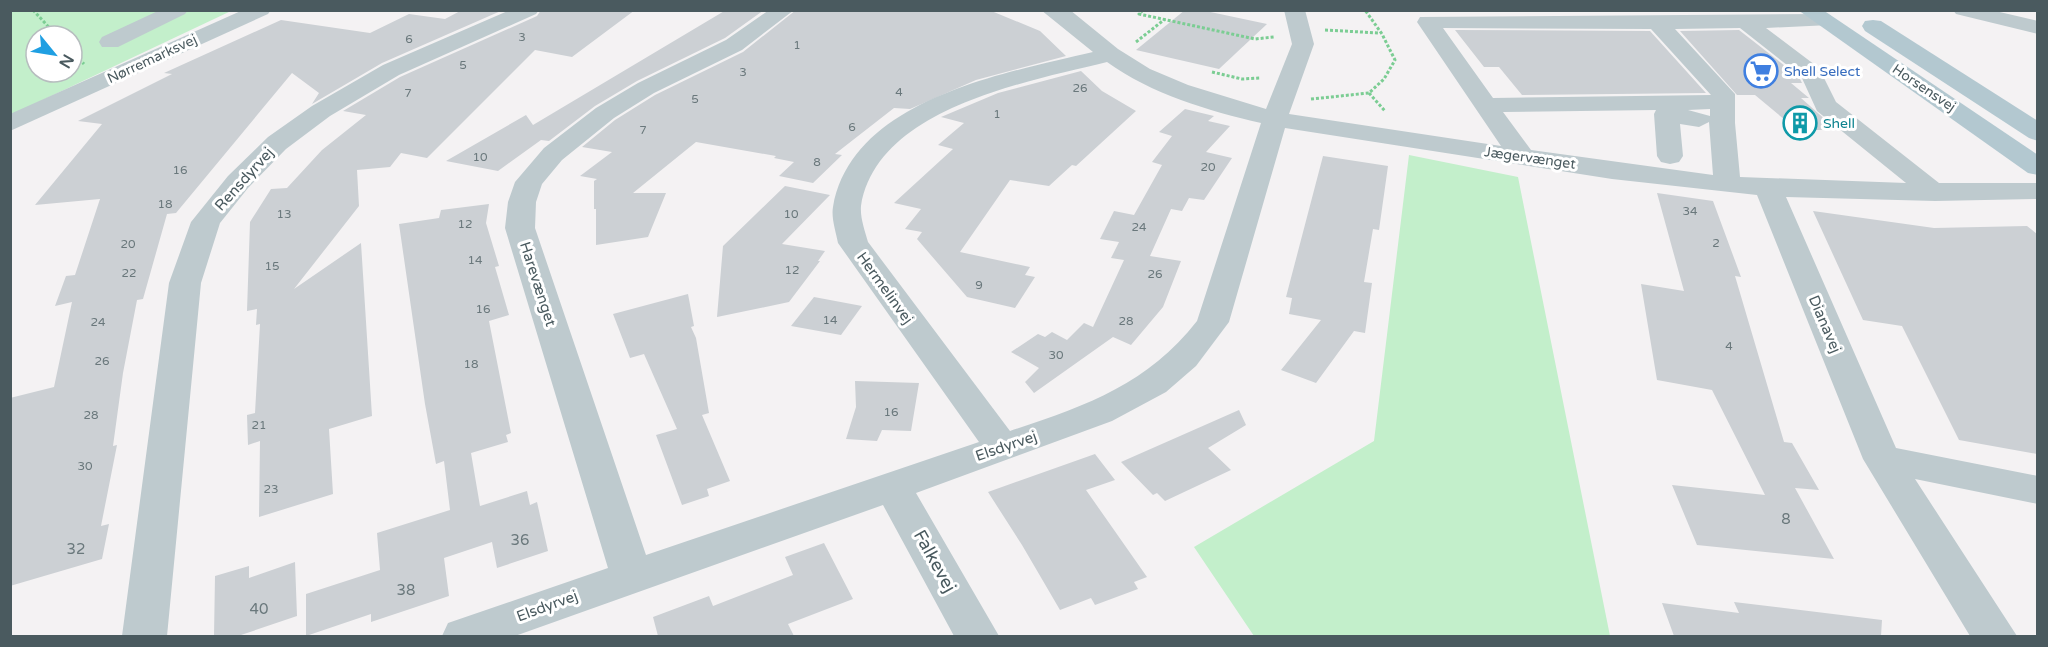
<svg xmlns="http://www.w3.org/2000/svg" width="2048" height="647" font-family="'Varela Round',sans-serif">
<rect width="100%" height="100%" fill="#f4f2f3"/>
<!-- green -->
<g fill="#c3efcb" fill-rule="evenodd">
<path d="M11,11h220l-220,104zM36,36h36v36h-36z"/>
<path d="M1409,155l109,22 92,459h-356l-60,-89 180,-106z"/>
</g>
<!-- building -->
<g fill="#ccd0d4">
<path d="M462,10h41l-121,53 -70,41 7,-11 -27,-20 -116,140 -9,1 -24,85 -6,1 -14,73 -10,73 4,-1 -16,81 8,-2 -7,35 -92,27v-188l44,-11 18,-85 -17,4 11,-30 9,-1 25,-76 -65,6 67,-81 -24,-3 94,-47 -8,-1 117,-53 89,13 39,-19 36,5z"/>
<path d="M541,10h94l-63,47 -37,-7 -108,108 -26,-5 -11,14 -33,3 2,36 -65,83 67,-46 11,173 -43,13 4,65 -74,23 1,-76 -12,4 -1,-30 8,-2 5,-89 -4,1 1,-16 -10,2 3,-89 21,-33 16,-1 35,-38 44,-35 -23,-4 57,-34 137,-61z"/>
<path d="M726,10h38l-39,28 -88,43 -42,25 -46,35 -8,-1 -43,31 -52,-10 80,-46 7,10z"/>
<path d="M796,10h193l51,21 26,25 -90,24 -66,29 -16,-1 -59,46 7,1 -29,28 -34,-7 15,-14 -20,-4 2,-2 -80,-14 -63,51h33l-18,44 -52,8v-36h-2v-28l3,-2 -17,-3 32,-24 -30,-5 33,-27 40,-25 88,-43z"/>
<path d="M1185,10h16l66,14 -48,45 -83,-19z"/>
<path d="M1455,30l195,1 56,62 -184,2 -23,-28h-15z"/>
<path d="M1739,30l60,47 3,6h-11l18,15h-8l36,32h-40l-42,-35h-18l-57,-64z"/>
<path d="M1081,71l21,20 34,20 -60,55 -4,-1 -23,21 -39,-6 -50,72 70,15 -5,8 10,2 -20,31 -48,-11 -50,-58 5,-7 -17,-3 16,-20 -27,-6 59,-54 -15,-4 26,-22 -23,-6 57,-24z"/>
<path d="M1185,109l29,7 -6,5 22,5 -24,26 26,6 -28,42 -15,-2 -7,13 -11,-2 -21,47 31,5 -18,46 -32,38 -18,-8 -79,56 -9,-11 14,-14 -28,-16 27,-18 7,3 7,-5 15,8 17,-17 9,4 31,-67 -13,-2 8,-16 -19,-3 14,-28 20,4 28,-50 -10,-3 20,-26 -13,-4z"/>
<path d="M1323,156l65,10 -9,64 -6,-1 -9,53 8,1 -7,50 -11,-2 -38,52 -35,-13 40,-50 -32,-6 3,-16 -6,-1z"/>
<path d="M785,186l45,9 -48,49 43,7 -7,10h2l-31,41 -72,15 6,-71z"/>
<path d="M1657,193l56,8 28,76 -6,-1 49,166 8,1 27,47 -24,-2 39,71 -137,-14 -25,-60 93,10 -53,-105 -55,-10 -16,-96 43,7z"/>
<path d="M489,204l-3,19 13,43 -4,1 14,48 -20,6 22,112 -5,2 2,7 -37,11 9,53 47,-15 3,14 7,-3 11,49 -51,17 -5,-26 -48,16 5,38 -78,26v-8l-65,22v-42l74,-24 -3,-37 73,-23 -6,-49 -8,3 -11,-60 -26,-180 40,-6 2,-8z"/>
<path d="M1813,211l121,17 93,-2 10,8v220l-78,-14 -57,-114 -39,-6z"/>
<path d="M688,294l6,32 -3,1 5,11 13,75 -7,2 28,66 -23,8 2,7 -27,9 -26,-70 21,-6 -33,-75 -14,4 -17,-44z"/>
<path d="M814,297l48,9 -21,29 -50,-9z"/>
<path d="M855,381l64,2 -8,48 -29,-1 -5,11 -31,-2 10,-32z"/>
<path d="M1239,410l7,15 -38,23 23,22 -66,31 -8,-8 -4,2 -32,-33z"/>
<path d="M1095,454l20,26 -29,10 61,87 -13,5 4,7 -43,16 -4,-7 -31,12 -38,-65 -34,-53z"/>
<path d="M824,543l29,56 -65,25 6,12h-136l-5,-19 56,-21 4,10 80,-31 -8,-18z"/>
<path d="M295,562l2,54 -59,20h-24l1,-60 34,-10v12z"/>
<path d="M1734,602l148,18 -1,16h-207l-12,-33 77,10z"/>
</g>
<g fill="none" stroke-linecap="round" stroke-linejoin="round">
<!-- path -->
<g stroke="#7bcd93" stroke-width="3" stroke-dasharray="3 2" stroke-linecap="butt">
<path d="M33,10l24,26"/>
<path d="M1143,10l-4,4 116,25 19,-2"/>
<path d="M1325,30l54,3"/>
<path d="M1136,42l29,-23"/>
<path d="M72,52l12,12"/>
<path d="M1212,72l30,7 18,-1"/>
<path d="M1369,93l16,18"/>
<path d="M1311,99l58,-6 15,-14 11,-19 -13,-26 -17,-24"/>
</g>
<!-- minor -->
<g fill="#becace" fill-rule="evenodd">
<path d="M160,10h28l-3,4 -67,33h-16l-3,-5 3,-5z"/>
<path d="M243,10h28l-3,4 -258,117v-17z"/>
<path d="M510,10h29l-3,4 -137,61 -69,41 -44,33 -38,39 -28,35 -19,60 -34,353h-45l47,-353 22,-61 37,-46 40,-39 44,-31 71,-41z"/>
<path d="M769,10h25l-52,40 -88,43 -40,25 -52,42 -20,24 -6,18 -1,26 111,327 333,-113 -141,-199c-2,-11 -7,-25 -5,-36 19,-108 172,-134 260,-155l-52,-42h29l48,39 32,20 38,16 78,24 26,-65 -8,-34h21l9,34 -25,70 212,32 -84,-124 3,-5 402,-3 8,1 3,5 -3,5 -64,3 53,40 17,34 103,81h99v16l-103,2 -149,-4 110,251 142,28v28l-123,-25 102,157h-47l-107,-177 -106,-264 -145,-16 -327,-51 -56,194 -33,44 -30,26 -54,29 -196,72 83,143h-45l-71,-131 -368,131h-73l6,-13 160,-55 -103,-340 3,-26 7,-20 29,-34 52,-40 42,-25 88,-43zM1443,28l208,1 60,66 -218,3zM1740,28l61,48 16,35 89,72 -166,-6 -5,-54v-29l-60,-65zM1107,62c44,32 102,49 154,61l-64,198c-50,64 -112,85 -187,110l-142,-189c-3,-11 -8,-24 -7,-36 16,-98 165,-124 246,-144zM1710,109v7l-22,-6zM1656,110l-2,4 3,42 4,6 9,2 9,-2 4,-6 -3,-32 19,3 10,-5 4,53 -182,-25 -28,-38z"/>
<path d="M1953,10h38l47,11v13l-82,-20z"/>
</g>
<!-- major -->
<g fill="#b3c8d0" fill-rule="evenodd">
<path d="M1798,10h25l215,145v20l-10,-2z"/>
<path d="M1873,20l8,1 157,100v20l-9,-3 -164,-107 -3,-5 3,-5z"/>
</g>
</g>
<!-- icons -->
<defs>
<g id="supermarket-ring" transform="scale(1.725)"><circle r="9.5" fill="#fff" stroke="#3f7fe0" stroke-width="1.5"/><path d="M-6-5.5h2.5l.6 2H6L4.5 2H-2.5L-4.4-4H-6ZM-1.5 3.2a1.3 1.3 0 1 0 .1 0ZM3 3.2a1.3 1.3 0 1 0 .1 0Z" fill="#3f7fe0"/></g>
<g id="building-ring" transform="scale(1.725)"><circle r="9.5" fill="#fff" stroke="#0f9aa8" stroke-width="1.5"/><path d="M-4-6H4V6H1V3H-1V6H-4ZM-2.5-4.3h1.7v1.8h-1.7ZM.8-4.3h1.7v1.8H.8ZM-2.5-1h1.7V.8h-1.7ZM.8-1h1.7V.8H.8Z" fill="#0f9aa8"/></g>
</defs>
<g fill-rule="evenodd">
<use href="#supermarket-ring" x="1761" y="71"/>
<use href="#building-ring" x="1800" y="123"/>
</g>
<g text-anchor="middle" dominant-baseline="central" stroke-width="6" stroke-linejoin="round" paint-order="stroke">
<!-- number labels -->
<g font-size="12" fill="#6a787c">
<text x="522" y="37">3</text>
<text x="409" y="39">6</text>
<text x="797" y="45">1</text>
<text x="463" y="65">5</text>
<text x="743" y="72">3</text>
<text x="1080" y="88">26</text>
<text x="899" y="92">4</text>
<text x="408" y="93">7</text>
<text x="695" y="99">5</text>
<text x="997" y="114">1</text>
<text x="852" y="127">6</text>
<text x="643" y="130">7</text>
<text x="480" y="157">10</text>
<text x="817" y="162">8</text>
<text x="1208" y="167">20</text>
<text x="180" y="170">16</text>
<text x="165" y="204">18</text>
<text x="1690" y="211">34</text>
<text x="284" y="214">13</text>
<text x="791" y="214">10</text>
<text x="465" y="224">12</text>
<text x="1139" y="227">24</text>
<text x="1716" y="243">2</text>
<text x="128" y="244">20</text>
<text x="475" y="260">14</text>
<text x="272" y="266">15</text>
<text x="792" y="270">12</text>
<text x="129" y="273">22</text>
<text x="1155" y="274">26</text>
<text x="979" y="285">9</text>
<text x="483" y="309">16</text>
<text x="830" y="320">14</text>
<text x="1126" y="321">28</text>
<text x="98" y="322">24</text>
<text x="1729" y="346">4</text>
<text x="1056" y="355">30</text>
<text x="102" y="361">26</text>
<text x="471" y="364">18</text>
<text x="891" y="412">16</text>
<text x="91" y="415">28</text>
<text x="259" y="425">21</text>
<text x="85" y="466">30</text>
<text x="271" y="489">23</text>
</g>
<!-- far-street labels -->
<g font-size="14" fill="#4a5a5f" stroke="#fff">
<text transform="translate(152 59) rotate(-25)">Nørremarksvej</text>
<text transform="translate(1924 88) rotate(34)">Horsensvej</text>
<text transform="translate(1530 158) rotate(8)">Jægervænget</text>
</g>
<!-- far-shop labels -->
<g font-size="14" fill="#366cbe" stroke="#fff" text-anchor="start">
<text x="1784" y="71">Shell Select</text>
</g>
<!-- far-culture labels -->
<g font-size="14" fill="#0d838f" stroke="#fff" text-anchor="start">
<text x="1823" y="123">Shell</text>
</g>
<!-- street labels -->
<g font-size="15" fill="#4a5a5f" stroke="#fff">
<text transform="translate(244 179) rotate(-48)">Rensdyrvej</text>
<text transform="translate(538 284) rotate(72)">Harevænget</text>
<text transform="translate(885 288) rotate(54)">Hermelinvej</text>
<text transform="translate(1825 324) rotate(67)">Dianavej</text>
<text transform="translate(1006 446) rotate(-19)">Elsdyrvej</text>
<text transform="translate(547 606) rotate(-20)">Elsdyrvej</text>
</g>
<!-- near-number labels -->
<g font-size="15" fill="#6a787c">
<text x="1786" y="519">8</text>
<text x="520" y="540">36</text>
<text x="76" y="549">32</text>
<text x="406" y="590">38</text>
<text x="259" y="609">40</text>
</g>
<!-- near-street labels -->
<g font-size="18" fill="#4a5a5f" stroke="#fff">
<text transform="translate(935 561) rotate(61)">Falkevej</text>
</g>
</g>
<!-- border -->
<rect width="2048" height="647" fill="none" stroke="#4a5a5f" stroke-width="24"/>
<!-- north arrow -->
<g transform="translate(54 54) rotate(120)"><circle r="28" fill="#ffffff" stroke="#b7bdbf" stroke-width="1.5"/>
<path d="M0-4.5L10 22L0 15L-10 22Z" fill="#1f9fe2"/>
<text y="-9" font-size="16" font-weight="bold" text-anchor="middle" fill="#4a5a5f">N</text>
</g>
</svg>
